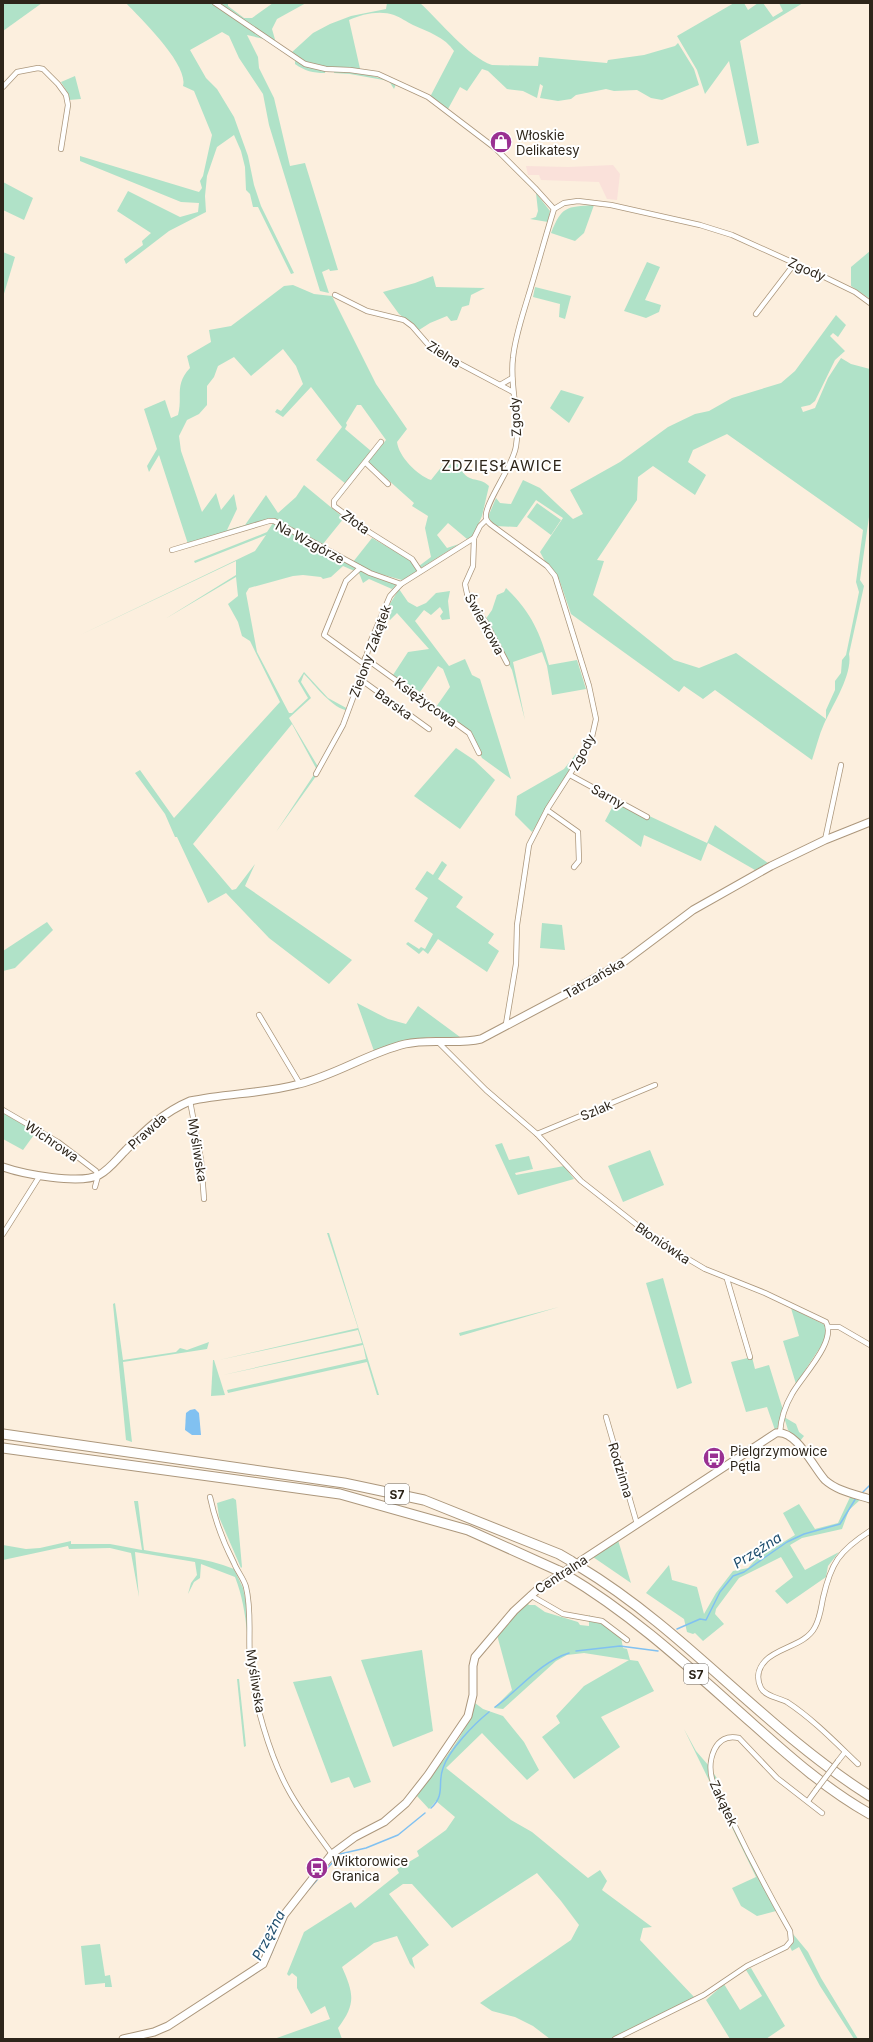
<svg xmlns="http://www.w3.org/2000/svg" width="873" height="2042" font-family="Inter,sans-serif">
<rect width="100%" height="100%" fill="#fcefde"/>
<!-- industrial -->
<path fill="#fae1da" d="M613,165l7,9 -3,26 -10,-1 -8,-17 -58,-2 -2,-5h-11l-2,-9 42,1z"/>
<!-- green -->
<g fill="#b0e2c8" fill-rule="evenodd">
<path d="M3,3h39l-39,28z"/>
<path d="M126,3h86l52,36 -17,-4 11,22 1,11 15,30 16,68 15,-3 33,107 -8,1 -1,-2 -7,3 7,21 -9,-2 -51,-166 -6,-31 -24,-36 -10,-22 -7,-4 -32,18 16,28 11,11 17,28 14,39 6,29 7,21 33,67 -3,1 -33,-67h-5l-3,-13 -4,-4 -1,-23 -4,-16 -7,-16 -17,12 -10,29 -2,20 1,16 -37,19 -43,33 -2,-5 19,-14 -1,-4 9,-8 -34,-22 11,-20 52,26 18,-5 1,-9 -18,-1 -101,-41v-5l119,36 3,-4 -2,-7 3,-5 9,-41 -18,-44 -11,-5c6,-21 -42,-67 -57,-83z"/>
<path d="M218,3h10v3l16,12h8l21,-15h33l-29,16 -5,10 4,14z"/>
<path d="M387,3h33c20,18 48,54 72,62l46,1 1,-9 68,6 1,-3 36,-5 31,-9 3,-3 16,26 5,16 -37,15 -11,-2 -14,-8 -23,1 -8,-2 -30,6 -5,4 -13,2 -18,-3 3,-12 -3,-2 -3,14 -14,-7 -16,-2 -19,-18 -6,-2 -15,22 -7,-4 -12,22 -18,-12 24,-46c-9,-14 -26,-19 -41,-26 -6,-3 -13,-8 -19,-10 -14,-5 -32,-1 -45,5l12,53c12,3 23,6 35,11l-2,5 -5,-8 -39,-7 -16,-1 1,-6h-9l-1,6c-12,0 -20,-2 -30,-9v-4l2,-2 -6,-5 22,-20 17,-9 21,-8 35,-7z"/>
<path d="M734,3h10l4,7 10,-7h5l10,14 10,-6 -4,-8h24l-63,38 19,102 -12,3 -18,-85 -24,33 -8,-24 -20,-34z"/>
<path d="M75,76l6,23 -12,1v-5l-8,-13z"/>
<path d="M3,182l30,16 -9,22 -21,-10z"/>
<path d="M536,193l14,18 -2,11 -18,-3 6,-2 2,-6z"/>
<path d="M594,205l-10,28 -9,8 -24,-8c11,-27 15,-26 43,-28z"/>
<path d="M870,251v48l-19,-13v-19z"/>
<path d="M3,252l12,5 -12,40z"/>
<path d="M647,262l13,5 -15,33 16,5 -2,7 -13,6 -22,-7z"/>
<path d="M433,276l3,11 49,1 -14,7 -2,10 -7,2 -5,13 -6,1 -4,-5 -17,7 -11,7 -20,-16 -16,-22 32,-9z"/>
<path d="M293,285l21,9 18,2 44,88 31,45 -10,13c2,15 20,33 34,38l12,-15 15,-1c10,22 20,11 31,22l-7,30 -9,20 -6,3 -19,-16 -11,12 10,13 12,-4 -38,24 -2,-2 12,-9 -6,-29 3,-12 -16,-10 2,-3 -46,-41 18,-22 -25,-35h-4l-11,18 1,2 -2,4 26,22 -25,33 -30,-24 26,-33 -31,-40 -28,30 -8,-5 2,-3 4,2 22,-27 -7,-18 -13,-17 -32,27 -17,-19 -16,9 -4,11 -7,9v19l-8,9 -12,6 -8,16 2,15 21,61 14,-19 5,17 13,-16 3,15 -10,21 18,-5 21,-30 12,18 18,-16 8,-12 40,33 -21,26 -51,-26 -84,26 -29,-89 -10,17 -2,-6 10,-17 -13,-40 21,-9 6,18 7,-3c5,-19 -4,-30 12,-47l-3,-12 24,-14 -2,-12 22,-4 53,-40z"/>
<path d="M535,287l36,9 -6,23 -6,-2 1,-13 -27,-7z"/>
<path d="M836,315l10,10 -8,12 -5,-4 -3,3 15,15 -10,9 -20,41 -5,4 -9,2 2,5 12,-4 13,-30 13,-20 10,6 19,5v141l-10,70 4,6 -15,68c4,20 -17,52 -25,70 -5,11 -8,24 -12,36l-97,-70 -12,9 -19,-13 -5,6 -108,-78 -12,-35 -13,-16 -6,-11 23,-34 -27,-18 -19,27 -22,-1 -7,-9 8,-19 4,5 11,1 12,-24 17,8 33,31 10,-5 -13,-24 50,-28 48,-35 27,-13 14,-3 23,-13 49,-15 14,-12zM727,434l136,96 -7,52 3,10 -13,63 -4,5 -1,13 -6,8v9l-9,20v9l-90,-66 -37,15 -25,-8 -81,-65 11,-34 -7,-1 40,-60 1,-23 15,-11 42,29 11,-20 -18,-13 5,-12z"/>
<path d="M561,390l23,7 -15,26 -19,-15z"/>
<path d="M537,503l24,17 -10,15 -24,-18z"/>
<path d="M273,523l61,34 39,19 24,8 -5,5 -23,-10 -6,4 -4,-10 -16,-7 -12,11 -8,2 -2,-2 -18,-2 -10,1 -44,12 -3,5 11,59 32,61h3l16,-15 -10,-17 6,-9 24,26 22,12c-14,3 -36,-26 -46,-36l-3,8 10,16 -22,20 31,52 -1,2 -43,60 41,-62 -25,-46 -99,120 39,46 4,-1 19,-25 -10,22 107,74 -23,24 -60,-46 -43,-45 -18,10 -31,-66h-2l-10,-23 -30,-41 5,-3 34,48 106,-116 -30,-61 -8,-5 -4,-14 -10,-18 10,-8 -2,-19 -71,42 71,-44v-14l-158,75 177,-85 11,-16 -71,28 -1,-2 66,-26 7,-3z"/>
<path d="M372,538l38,22 9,11 -17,9 -33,-9 -16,-9z"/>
<path d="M506,588c25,24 34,44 43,77l28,-5 9,29 -34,6 -5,-29 -5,-14 -29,10 12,58 -13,-50 -27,-50 7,-10 5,-15 7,-3z"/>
<path d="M399,589l9,13 9,5 9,-4 10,-10 14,-2 -2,10 2,18 -8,1 -2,-4 3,-4 -3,-5 -9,8 -7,-5 -9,11 34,45 16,-7 7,16 8,4 31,100 -29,-21 -13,-27 -33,-24 14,-20 -7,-18 -5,-3 -18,26 -27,-17 15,-23 21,-3 -32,-36 -7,7 -5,-8z"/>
<path d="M456,748l18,12 21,20 -35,49 -46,-33z"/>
<path d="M576,754l2,2 -46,76 -17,-17 2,-19 47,-27z"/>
<path d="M615,802l29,15 1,-3 62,29 8,-18 53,38 -13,7 -47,-27 -7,18 -57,-26 -3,12 -36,-26z"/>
<path d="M442,861l5,4 -9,14 25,18 -7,10 38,27 -6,9 11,8 -12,21 -49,-33 -10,15 -5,-4 -4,4 -13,-10 2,-2 11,7 2,-2 4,2 8,-15 -19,-13 14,-23 -13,-9 12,-18 6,4z"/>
<path d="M47,922l6,8 -38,38 -12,3v-20z"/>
<path d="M542,923l20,2 3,25 -25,-2z"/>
<path d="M357,1003l31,16 18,5 12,-18 42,31h-30l-17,3 -39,11z"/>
<path d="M3,1113l33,19 -13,18 -20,-11z"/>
<path d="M502,1143l7,17 20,-4 4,13 -18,4 1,2 48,-9 10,13 -56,16 -23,-50z"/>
<path d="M650,1150l14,35 -41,17 -15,-36z"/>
<path d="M327,1233h2l50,162h-2l-10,-33 -139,31 -1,-3 139,-31 -3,-14 -140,30 139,-32 -4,-13 -139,30 139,-32z"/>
<path d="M663,1278l29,105 -15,6 -31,-106z"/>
<path d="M115,1303l8,57 53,-8 4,-4 7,2 22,-8 -2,7 -84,13 9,80 -6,-2 -13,-136z"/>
<path d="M559,1307l-99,29 -1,-3z"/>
<path d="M791,1308l36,18 -2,14 -29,44 -13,-43 16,-5z"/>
<path d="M752,1357l3,12 14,-4 14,45 -5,17 -3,3 -8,-23 -21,5 -15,-50z"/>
<path d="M213,1360h1l11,35 -14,1z"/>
<path d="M784,1417l12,7 3,8 5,4 -4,5 -12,-11z"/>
<path d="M851,1495l10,4 -12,11 -7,19 -40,9 -12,7 15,25 34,-18 -11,14 -2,11 -39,27 -12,-13 18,-14 -12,-20 -42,21 -23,31 -1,5 9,10 -21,17 -8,-8 -2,1 -6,-2 -3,-13 -38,-26 23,-28 3,15 25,7 7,27 12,-21 17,-22 15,-3 9,-10 38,-23 -12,-22 16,-9 16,25 23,-6z"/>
<path d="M233,1498l3,2 6,67 -1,1 -22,-51 -2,-14z"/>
<path d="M134,1501h4l6,49c30,6 61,7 90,19l9,19 4,20 8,85h-3c-4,-38 -3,-81 -17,-116l-34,-13 -1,14 -6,4 -6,12 3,-11 6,-8 -2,-13 -60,-10 4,45 -8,-44 -21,-5 -41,1 -1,-3 -65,14v-15l23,4 14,-1 31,-7v3h39l32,6z"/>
<path d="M618,1540l13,43 -38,-26z"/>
<path d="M526,1602l3,3h6l10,7 33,10 2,3 9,1v-11l32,22 2,11 4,1 3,11 8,1 16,30 -53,26 19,30 -46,32 -32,-42 18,-14 -4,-7 28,-30 45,-26 -45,-7 -17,2 -11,6 -53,48 -9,-1 18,-18 -15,-55z"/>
<path d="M422,1650l11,81 -40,16 -32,-87z"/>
<path d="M331,1676l40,106 -17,6 -5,-11 -18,6 -38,-101z"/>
<path d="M237,1679h2l7,67 -2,1z"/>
<path d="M475,1703l8,6 20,7 21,26 15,28 -12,10 -45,-47 -36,35 65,52 21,12 56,46 12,-8 7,11 -5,9 50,37 -9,1 -3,12 55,58 -84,41h-61l-17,-13 -18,-9 -23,-6 -12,-8 91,-63 8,-15 -18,-24 -24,-28 -85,55 -40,-44h-9l-14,10 40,51 -17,13 3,11 -5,-5 -13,-28 -23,7 -32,24c12,27 14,37 -4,61l4,11h-68l56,-20 -5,-13 -14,8 -14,-26v-11l-5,-4 -3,3 -2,-2 17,-42 47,-30 4,6 44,-35 -2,-4 22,-13 -2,-5 29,-21 9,-13 -19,-16 -7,8 -12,-13c20,-30 49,-58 58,-93z"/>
<path d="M684,1729l12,22 13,15 9,14 5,20 70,134 15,18 13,26 37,61h-4l-34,-53 -21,-39 -7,4 -2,-4 4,-6 -1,-7 -17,-23 -19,5 -16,-10 -9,-18 24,-11z"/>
<path d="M100,1944l5,32 5,-1 2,12h-7v-4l-20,2 -4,-39z"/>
<path d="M751,1968l34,58 -19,13h-36l-24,-39 18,-16 16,26 22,-14 -16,-26z"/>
</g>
<!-- water -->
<path fill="#81c1f1" d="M195,1409l4,4 2,22h-9l-7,-5 1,-17 4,-3z"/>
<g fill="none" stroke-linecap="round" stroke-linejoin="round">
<!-- stream -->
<g stroke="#81c1f1" stroke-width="1.5">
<path d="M862,1493l8,-8"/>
<path d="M677,1629l23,-10 6,1 14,-28 13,-16 11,-4 43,-30 17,-8 36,-10 16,-26"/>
<path d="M576,1651l44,-5 38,5"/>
<path d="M495,1707c24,-17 45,-45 74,-54"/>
<path d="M431,1808c15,-14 6,-24 12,-40 6,-18 31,-44 46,-56"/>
<path d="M309,1889l31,-35 26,-6 32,-13 27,-22"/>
<path d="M267,1963l6,-13"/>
<path d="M245,1980l18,-12"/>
<path d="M184,2019l27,-17"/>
</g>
<!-- street casing -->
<g stroke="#ac977c" stroke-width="6">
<g id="street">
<path d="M215,3l90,61 21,5 24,1 28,4 50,23 67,51 40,40 19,21"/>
<path d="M3,87l14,-15 21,-4 5,1 15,15 8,11 2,10 -7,44"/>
<path d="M335,295l32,16 37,9 8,6 20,23 81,43"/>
<path d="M756,314l39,-51"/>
<path d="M500,385l12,-7"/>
<path d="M381,442l-47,59v5l35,26 43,27 8,12"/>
<path d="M366,463l22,21"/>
<path d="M474,538l-1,28 -8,18 1,5 2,9 17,23 22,42"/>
<path d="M172,550l97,-29h5l96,52 31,11"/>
<path d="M360,568l-14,13 -22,54 40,29"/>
<path d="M365,658l104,75 10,20"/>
<path d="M360,679l69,50"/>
<path d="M316,774l27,-49 17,-46 10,-36 20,-47 11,-12 73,-46 6,-12 6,-6"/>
<path d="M570,775l77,42"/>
<path d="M547,810l31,22 1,29 -5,6"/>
<path d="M825,840l16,-75"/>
<path d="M259,1015l41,69"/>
<path d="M506,1024l10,-60 1,-39 12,-80 19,-37 43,-67 5,-22 -7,-33 -34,-110 -8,-10 -53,-39c-3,-2 -7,-5 -8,-9 -3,-13 28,-53 30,-72 5,-29 -7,-58 -3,-88 2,-21 9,-41 15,-61 9,-29 17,-59 26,-88l10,-6 14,-2 33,4 89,20 32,10 82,37 41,20 15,11"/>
<path d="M438,1042l48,48 51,44 44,47 75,59 49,29 60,24 61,29c11,20 -25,55 -34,72 -7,12 -11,25 -12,38"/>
<path d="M190,1101l11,59 3,39"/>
<path d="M3,1110l55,32 38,29 2,5 -3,11"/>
<path d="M537,1134l118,-49"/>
<path d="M3,1234l36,-57"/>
<path d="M727,1279l23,78"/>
<path d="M828,1327h11l31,18"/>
<path d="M606,1417l31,107"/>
<path d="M210,1497c5,23 13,45 24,66 3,8 10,16 12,24 6,24 2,49 4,73 3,39 20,97 39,131 12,22 28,42 43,63"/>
<path d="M530,1595l33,19 39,7 25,19"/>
<path d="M838,1761l7,-9"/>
<path d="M858,1764c-22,-21 -45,-45 -71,-62 -8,-4 -22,-6 -26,-14 -5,-10 -3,-20 5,-28 13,-13 40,-15 49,-33 5,-9 6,-19 8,-29 8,-35 16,-47 47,-67"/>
<path d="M808,1801l8,-11"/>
<path d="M615,2039l89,-44 43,-29 39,-19 5,-6 -1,-10c-21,-37 -40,-73 -58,-111 -7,-13 -16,-27 -20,-41 -5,-19 3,-47 27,-41l38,40 45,35"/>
</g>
</g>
<!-- secondary casing -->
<g stroke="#ac977c" stroke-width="9">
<g id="secondary">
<path d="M3,1167c20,7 77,18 96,8 10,-5 18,-16 27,-25 19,-20 38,-38 64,-49 36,-8 74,-7 109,-17 37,-9 69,-31 106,-40 26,-6 51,1 76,-5l98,-52 46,-26 68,-51 78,-44 54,-26 45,-18"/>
<path d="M123,2039l31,-7 14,-6 95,-62 21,-49 48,-61 23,-17 29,-15 22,-19 22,-28 40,-59 5,-21v-29l2,-9 39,-46 24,-22 238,-156c20,-4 37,34 49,47 12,11 30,14 45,19"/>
</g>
</g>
<!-- highway casing -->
<g stroke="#ac977c" stroke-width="11">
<g id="highway">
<path d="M3,1434l341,49 80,17 135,54 12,7"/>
<path d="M3,1448l337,46 128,36 91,41"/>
<path d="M580,1567c106,64 185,163 290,229"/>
<path d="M566,1575c69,41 127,96 187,149 37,33 74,66 117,90"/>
</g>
</g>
<!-- street -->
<use href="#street" stroke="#fff" stroke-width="4.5"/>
<!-- secondary -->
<use href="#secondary" stroke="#fff" stroke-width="7"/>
<!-- highway -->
<use href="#highway" stroke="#fff" stroke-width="9"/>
<!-- street-bridge casing -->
<g stroke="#ac977c" stroke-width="6" stroke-linecap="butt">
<path id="street-bridge" d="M816,1790l22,-29"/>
</g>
<!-- highway-bridge casing -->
<g stroke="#ac977c" stroke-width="11" stroke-linecap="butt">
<g id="highway-bridge">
<path d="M571,1561l9,6"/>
<path d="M559,1571l7,4"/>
</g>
</g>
<!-- street-bridge -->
<use href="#street-bridge" stroke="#fff" stroke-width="4.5"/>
<!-- highway-bridge -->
<use href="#highway-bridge" stroke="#fff" stroke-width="9"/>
</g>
<!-- icons -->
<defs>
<g id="shop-disc" transform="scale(1.15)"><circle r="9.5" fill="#993092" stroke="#fff"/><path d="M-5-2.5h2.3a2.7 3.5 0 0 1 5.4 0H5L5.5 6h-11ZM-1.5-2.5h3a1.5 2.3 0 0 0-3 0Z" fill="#fff"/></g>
<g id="bus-disc" transform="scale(1.15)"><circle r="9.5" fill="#993092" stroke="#fff"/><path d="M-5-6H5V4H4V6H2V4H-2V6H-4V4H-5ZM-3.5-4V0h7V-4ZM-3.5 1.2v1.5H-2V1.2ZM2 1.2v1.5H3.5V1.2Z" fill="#fff"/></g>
</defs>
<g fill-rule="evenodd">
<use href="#shop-disc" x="501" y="142"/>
<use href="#bus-disc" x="714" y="1458"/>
<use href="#bus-disc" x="317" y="1868"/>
</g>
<g text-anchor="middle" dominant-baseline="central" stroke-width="4" stroke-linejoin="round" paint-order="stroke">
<!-- shield labels -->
<g fill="#fff" stroke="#6c665f" stroke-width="1">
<rect x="385" y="1484" width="24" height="20" rx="3"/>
<rect x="684" y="1664" width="24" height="20" rx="3"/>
</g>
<g font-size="12" font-weight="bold" fill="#2d251a">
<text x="397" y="1494">S7</text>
<text x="696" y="1674">S7</text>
</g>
<!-- poi labels -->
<g font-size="13" fill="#2d251a" stroke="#fff" text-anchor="start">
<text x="516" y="135">Włoskie<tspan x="516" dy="15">Delikatesy</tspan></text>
<text x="730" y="1451">Pielgrzymowice<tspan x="730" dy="15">Pętla</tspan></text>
<text x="332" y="1861">Wiktorowice<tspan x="332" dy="15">Granica</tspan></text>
</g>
<!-- street labels -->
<g font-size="13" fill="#2d251a" stroke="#fff">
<text transform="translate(807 269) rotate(24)">Zgody</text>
<text transform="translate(444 354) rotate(33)">Zielna</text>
<text transform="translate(515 417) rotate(-94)">Zgody</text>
<text transform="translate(356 522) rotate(36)">Złota</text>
<text transform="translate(310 542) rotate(28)">Na Wzgórze</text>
<text transform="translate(485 624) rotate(61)">Świerkowa</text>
<text transform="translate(370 651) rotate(-70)">Zielony Zakątek</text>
<text transform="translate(426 702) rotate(36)">Księżycowa</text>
<text transform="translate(394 704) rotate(36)">Barska</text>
<text transform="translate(582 752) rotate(-62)">Zgody</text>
<text transform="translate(608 796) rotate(29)">Sarny</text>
<text transform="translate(594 978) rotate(-30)">Tatrzańska</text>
<text transform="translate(596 1110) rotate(-23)">Szlak</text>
<text transform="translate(147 1131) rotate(-42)">Prawda</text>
<text transform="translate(52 1141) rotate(34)">Wichrowa</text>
<text transform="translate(198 1150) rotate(81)">Myśliwska</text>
<text transform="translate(663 1243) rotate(34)">Błoniówka</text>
<text transform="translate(621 1470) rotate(73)">Rodzinna</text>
<text transform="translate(561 1574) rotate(-33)">Centralna</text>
<text transform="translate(256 1681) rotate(81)">Myśliwska</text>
<text transform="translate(724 1803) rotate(65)">Zakątek</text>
</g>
<!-- water labels -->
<g font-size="14" font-style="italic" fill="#1d4d6d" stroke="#fff">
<text transform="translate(757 1550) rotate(-32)">Przężna</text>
<text transform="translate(268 1935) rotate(-62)">Przężna</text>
</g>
<!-- quarter labels -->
<g font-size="15" letter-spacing="1" fill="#2d251a" stroke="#fff">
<text x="502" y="465">ZDZIĘSŁAWICE</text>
</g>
</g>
<!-- border -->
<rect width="873" height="2042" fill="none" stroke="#2d251a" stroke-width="8"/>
</svg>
